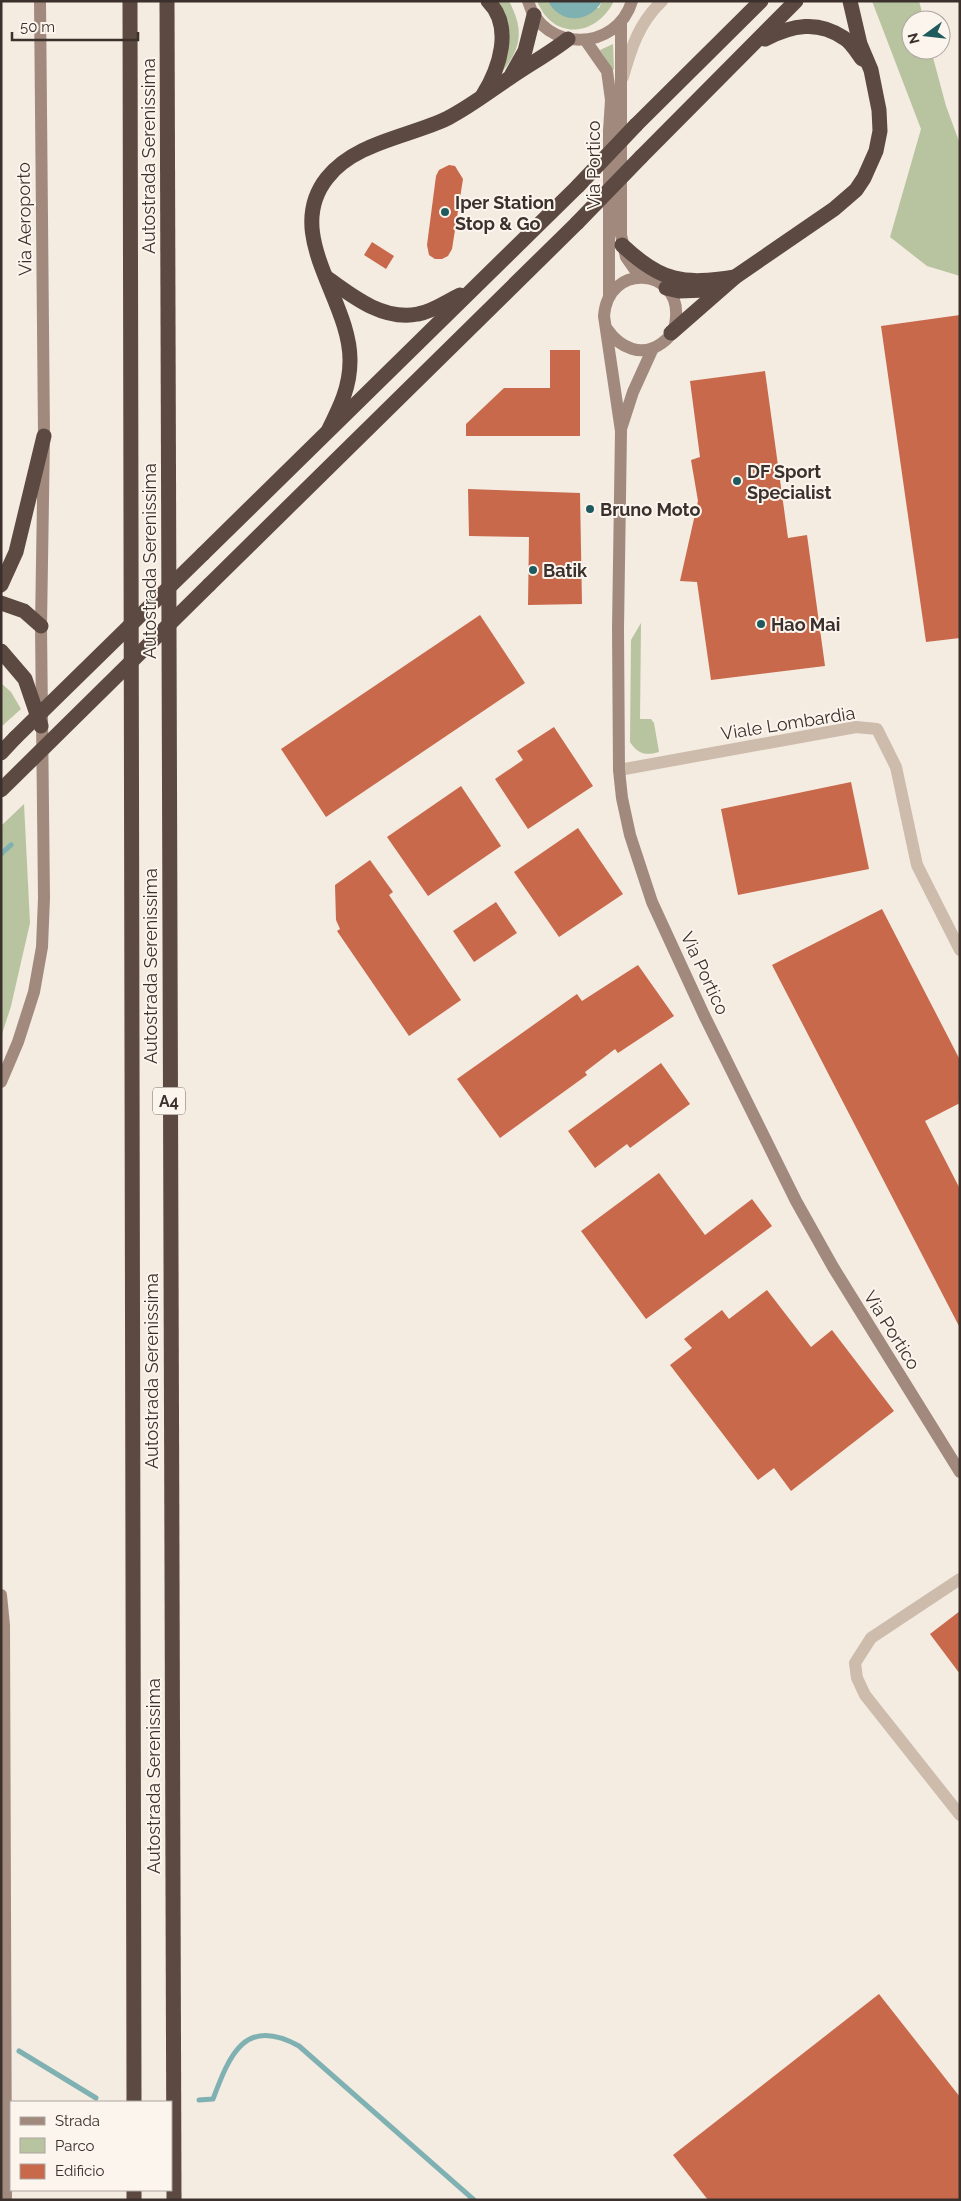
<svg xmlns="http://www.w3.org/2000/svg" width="961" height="2201" font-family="Raleway,sans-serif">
<rect width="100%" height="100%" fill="#f4ebe1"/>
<!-- green -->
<g fill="#b8c4a0">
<path d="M492,1h17c15,29 13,47 -8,72z"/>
<path d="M537,1l62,7 3,-7h12c-18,36 -61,40 -77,0z"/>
<path d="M872,1h47l5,19h-13v30h20l15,56 14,38v132l-33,-10 -37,-29 31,-108z"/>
<path d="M613,44l1,25 -1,1 -13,-20z"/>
<path d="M641,623l-1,96h11l3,4 5,29c-14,4 -21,2 -29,-10l1,-102z"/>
<path d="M1,683l10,9 10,17 -20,18z"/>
<path d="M24,804l6,119 -19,83 -10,31v-211z"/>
</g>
<!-- water -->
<path fill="#7fb0b2" d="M548,1h54c-12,22 -42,24 -54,0z"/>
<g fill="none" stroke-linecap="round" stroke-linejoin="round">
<!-- stream -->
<g stroke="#7fb0b2" stroke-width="5">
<path d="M1,854l10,-9"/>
<path d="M19,2051l77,47"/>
<path d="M199,2100l14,-1c17,-45 32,-83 86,-53l175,154"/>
</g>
</g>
<!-- building -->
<g fill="#c8694b">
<path d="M449,165l6,1 8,13 -11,70 -4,7 -6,3h-7l-6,-4 -2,-10 9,-69 3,-6z"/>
<path d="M372,242l22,14 -8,13 -22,-14z"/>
<path d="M960,315v323l-34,4 -45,-316z"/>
<path d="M550,350h30v86h-114v-12l38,-36h46z"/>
<path d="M765,371l23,167 19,-3 18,131 -114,14 -14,-98 -17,-1 18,-80 -7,-41 9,-3 -10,-76z"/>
<path d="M468,489l112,4 2,111 -54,1 1,-68 -60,-1z"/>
<path d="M480,615l45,68 -199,134 -45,-68z"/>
<path d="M554,727l39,59 -65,43 -33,-50 28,-19 -6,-9z"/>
<path d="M851,782l18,87 -131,26 -17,-86z"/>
<path d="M461,786l40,60 -73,50 -41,-59z"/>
<path d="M578,828l45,66 -64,43 -45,-65z"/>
<path d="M370,860l23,32 -4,3 72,105 -52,36 -72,-105 3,-2 -4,-9 -1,-35z"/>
<path d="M496,902l21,31 -43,29 -21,-31z"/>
<path d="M882,909l78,151v43l-35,18 35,68v139l-188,-363z"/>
<path d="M638,965l36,51 -56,37 -3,-4 -30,23 2,3 -87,63 -43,-59 120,-85 5,7z"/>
<path d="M661,1063l29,41 -60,44 -3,-4 -32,24 -27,-37z"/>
<path d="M659,1173l46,62 47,-36 20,27 -126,93 -65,-88z"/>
<path d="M767,1290l44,57 21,-17 62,81 -103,80 -17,-23 -16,12 -88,-115 22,-17 -8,-9 38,-29 7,9z"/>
<path d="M960,1611v63l-30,-40z"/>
<path d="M879,1994l81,103v103h-252l-35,-45z"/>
</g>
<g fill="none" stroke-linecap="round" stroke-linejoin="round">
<!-- street -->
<g stroke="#cdbbac" stroke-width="12">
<path d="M623,77c8,-29 16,-54 39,-76"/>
<path d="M619,770l237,-43 21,2 19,38 21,98 43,85"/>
<path d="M960,1579l-89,59 -16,25 2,15 8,17 95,120"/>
</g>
<!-- secondary -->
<g stroke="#a18a7d" stroke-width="12">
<path d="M528,1c15,52 89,51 104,0"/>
<path d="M621,23v212l5,22 14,20"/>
<path d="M586,41l21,30 4,29 -2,31v165"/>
<path d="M607,329c13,19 35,29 55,14 9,-6 14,-16 14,-26 4,-49 -68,-55 -72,-1l17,115 -3,198 1,141 3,28 8,37 22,67 52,113 92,186 37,66 127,205"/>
<path d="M621,429l12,-37 20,-44"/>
<path d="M1,1082l17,-40 16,-50 8,-45 2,-49 -3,-272 3,-190 -4,-435"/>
<path d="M1,1595l3,30 2,575"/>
</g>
<!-- highway -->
<g stroke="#5c4a42" stroke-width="15">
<path d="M130,1l4,2101"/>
<path d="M167,1l7,2199"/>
<path d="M765,39c27,-14 53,-19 79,-1 7,4 13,14 18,21"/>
<path d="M512,74l13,-23 9,-36"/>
<path d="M483,95c16,-26 31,-68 5,-94"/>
<path d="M636,125l125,-124"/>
<path d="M641,157l155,-156"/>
<path d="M622,245c39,37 61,40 113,32"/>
<path d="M326,277c26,19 57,44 92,37 14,-2 29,-13 42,-19"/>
<path d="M666,288l13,3 27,-1"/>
<path d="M671,333l64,-56 99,-68 22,-19 8,-12 12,-27 4,-20 -1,-21 -8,-40 -11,-26 -10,-43"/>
<path d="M329,429c11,-22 21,-42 21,-68 1,-61 -68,-126 -23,-183 28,-36 82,-41 121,-60 23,-12 42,-27 63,-41 19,-13 39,-24 57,-38"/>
<path d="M203,554l375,-368"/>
<path d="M1,585l15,-33 28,-116"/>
<path d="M209,585l368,-362"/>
<path d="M1,603l23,8 17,15"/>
<path d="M1,651l24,28 16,47"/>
<path d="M1,753l14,-15"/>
<path d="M134,2190v10"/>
</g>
<!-- highway-bridge -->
<g stroke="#5c4a42" stroke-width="15">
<path d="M578,186l58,-61"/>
<path d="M577,223l64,-66"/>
<path d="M15,738l188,-184"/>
<path d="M1,790l208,-205"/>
</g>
</g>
<!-- markers -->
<g fill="#1f5a5e" stroke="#fbf5ee" stroke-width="2">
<circle cx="445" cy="212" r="5"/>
<circle cx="737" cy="481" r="5"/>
<circle cx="590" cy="509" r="5"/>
<circle cx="533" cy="570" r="5"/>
<circle cx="761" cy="624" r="5"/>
</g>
<g text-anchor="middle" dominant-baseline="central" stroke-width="4" stroke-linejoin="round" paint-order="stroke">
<!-- shield labels -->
<rect fill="#fbf5ee" stroke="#756b66" stroke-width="1" x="153" y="1087.5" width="32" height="27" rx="4"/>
<g font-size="16" font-weight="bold" fill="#3b302b">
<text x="169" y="1101">A4</text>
</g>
<!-- street labels -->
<g font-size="18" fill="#3b302b" stroke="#fbf5ee">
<text transform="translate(148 156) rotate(-90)">Autostrada Serenissima</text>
<text transform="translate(593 165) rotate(-90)">Via Portico</text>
<text transform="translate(24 219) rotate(-91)">Via Aeroporto</text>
<text transform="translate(149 561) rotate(-90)">Autostrada Serenissima</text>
<text transform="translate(788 723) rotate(-9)">Viale Lombardia</text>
<text transform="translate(150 966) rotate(-90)">Autostrada Serenissima</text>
<text transform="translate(705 973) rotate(65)">Via Portico</text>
<text transform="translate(892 1330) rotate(58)">Via Portico</text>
<text transform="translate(151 1371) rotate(-90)">Autostrada Serenissima</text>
<text transform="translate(153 1776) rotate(-90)">Autostrada Serenissima</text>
</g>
<!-- poi labels -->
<g font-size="18" font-weight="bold" fill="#3b302b" stroke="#fbf5ee" text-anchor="start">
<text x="455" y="202">Iper Station<tspan x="455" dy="21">Stop &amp; Go</tspan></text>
<text x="747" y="471">DF Sport<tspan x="747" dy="21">Specialist</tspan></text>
<text x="600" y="509">Bruno Moto</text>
<text x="543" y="570">Batik</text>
<text x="771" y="624">Hao Mai</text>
</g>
</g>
<!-- border -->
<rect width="961" height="2201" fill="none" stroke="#3b302b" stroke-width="5"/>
<!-- legend -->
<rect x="10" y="2101" width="162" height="90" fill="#fbf5ee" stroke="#aea6a0"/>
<rect x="20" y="2117" width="25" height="8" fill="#a18a7d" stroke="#aea6a0"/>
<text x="55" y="2126" font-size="15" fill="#3b302b">Strada</text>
<rect x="20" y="2138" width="25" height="15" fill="#b8c4a0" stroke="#aea6a0"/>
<text x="55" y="2151" font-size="15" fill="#3b302b">Parco</text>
<rect x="20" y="2164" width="25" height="15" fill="#c8694b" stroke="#aea6a0"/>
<text x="55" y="2176" font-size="15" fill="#3b302b">Edificio</text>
<!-- north arrow -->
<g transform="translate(926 35) rotate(255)"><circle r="24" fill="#fbf5ee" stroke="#aea6a0"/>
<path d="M0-4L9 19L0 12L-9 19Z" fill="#1f5a5e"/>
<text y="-8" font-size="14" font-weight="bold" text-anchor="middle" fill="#3b302b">N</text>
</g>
<!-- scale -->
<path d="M12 32v8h126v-8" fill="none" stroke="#3b302b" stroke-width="2.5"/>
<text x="20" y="32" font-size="15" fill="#3b302b" stroke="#fbf5ee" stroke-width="4" paint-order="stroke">50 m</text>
</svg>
